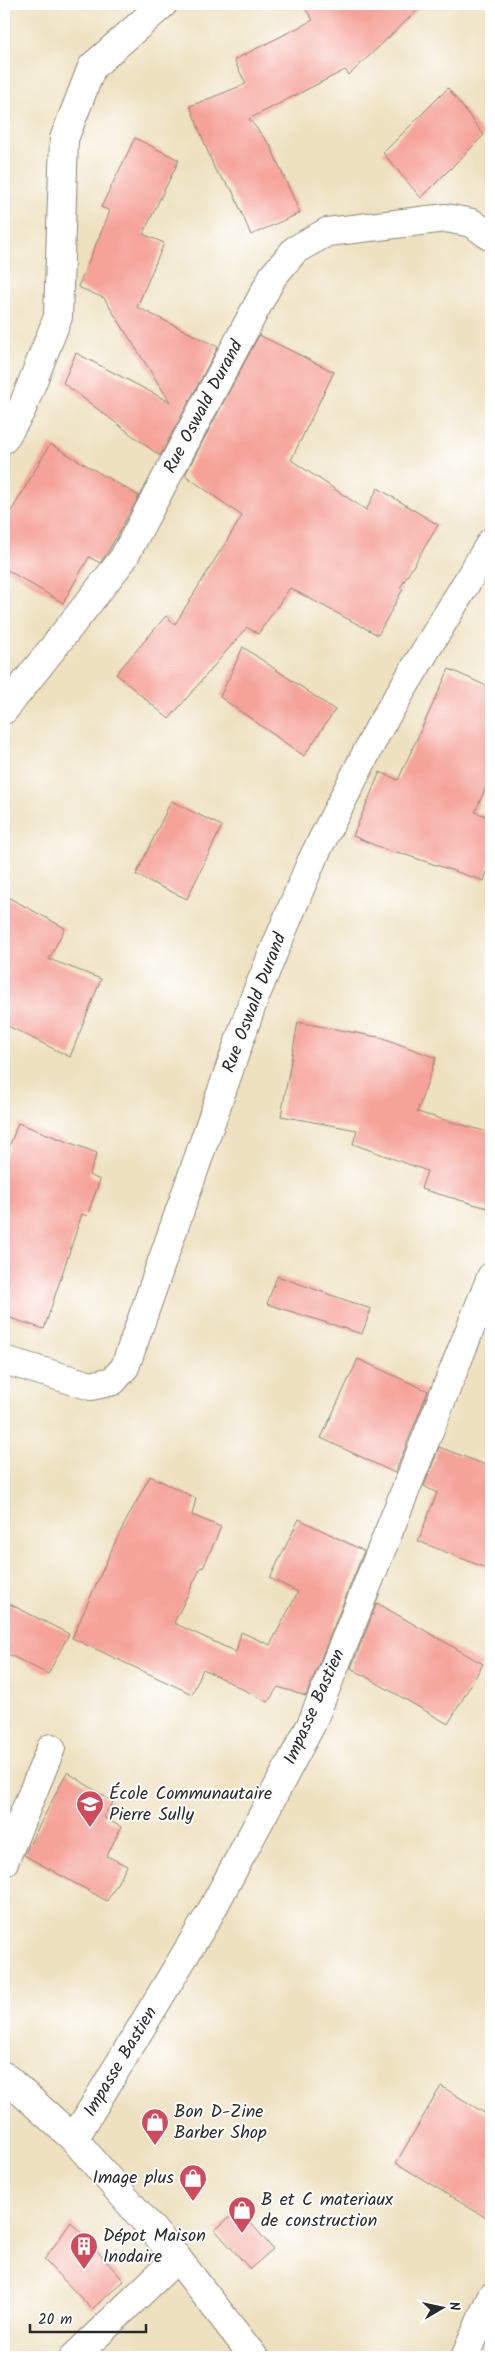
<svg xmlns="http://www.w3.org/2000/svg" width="495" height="2361" font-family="Kalam,sans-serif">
<rect width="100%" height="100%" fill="#fff"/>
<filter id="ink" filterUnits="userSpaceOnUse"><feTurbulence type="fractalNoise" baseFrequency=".02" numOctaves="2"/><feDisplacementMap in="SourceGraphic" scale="10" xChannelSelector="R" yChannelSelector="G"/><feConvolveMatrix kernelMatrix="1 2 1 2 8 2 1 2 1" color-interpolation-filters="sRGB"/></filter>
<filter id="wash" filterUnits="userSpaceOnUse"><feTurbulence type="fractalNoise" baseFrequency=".0096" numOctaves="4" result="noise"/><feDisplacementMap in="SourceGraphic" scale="20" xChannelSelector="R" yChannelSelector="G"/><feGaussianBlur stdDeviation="1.12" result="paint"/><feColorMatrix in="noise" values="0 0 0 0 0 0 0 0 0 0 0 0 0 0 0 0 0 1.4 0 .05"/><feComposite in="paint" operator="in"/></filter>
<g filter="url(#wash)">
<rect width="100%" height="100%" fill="#eee1c0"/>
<g id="blocks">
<!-- building -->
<g fill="#f5a399">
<path d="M302,4h122l-75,71 -4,-5 -96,49 21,26 30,68 -49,22 -19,-45 -17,-20 -25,-64 56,-22 -12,-24 79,-40z"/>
<path d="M448,88l36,47 -63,63 -38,-45z"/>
<path d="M135,138l44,22 -36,74 21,9 -27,64 81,40 -58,109 -97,-73 13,-30 94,49 -66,-104 -26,-11 32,-76 -9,-4z"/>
<path d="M259,335l75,37 -43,88 75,50 12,-22 60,37 -38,63 3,1 -25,46 -88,-47 -32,46 -11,-7 -78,92 -53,-45 50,-58 9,8 67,-108 -57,-41z"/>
<path d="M50,444l89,52 -31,56 -8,11 -11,-6 -26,46 -59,-35v-44z"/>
<path d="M243,647l92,63 -31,46 -84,-59z"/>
<path d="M449,669l42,19v88l-16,36 16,6v41l-7,22 -87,-29 -1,2 -43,-18 27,-64 18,8z"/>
<path d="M171,801l51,25 -35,73 -51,-24z"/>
<path d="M4,895l61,33 -16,31 52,20 -31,78 -66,-33z"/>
<path d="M298,1022l85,16 53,20 -19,54 74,21v76l-70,-20 6,-18 -74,-27 4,-14 -76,-14z"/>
<path d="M18,1123l79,30 -8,22 11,5 -13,36 -5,-2 -38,115 -40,-13v-155z"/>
<path d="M277,1276l94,33 -9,25 -95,-30z"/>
<path d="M358,1359l70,32 -33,82 -74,-35z"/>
<path d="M439,1447l52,20v103l-73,-29 19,-48 -13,-7z"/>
<path d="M150,1476l46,22 -4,17 29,12 -18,41 -2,-1 -27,56 62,29 5,-20 29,13 28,-53 -28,-14 29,-59 65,32 -58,145 -28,-9 -10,15 -65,-33 -11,25 -120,-56 45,-100z"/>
<path d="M4,1601l65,33 -21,40 -44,-22z"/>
<path d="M377,1603l106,61 -35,60 -97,-56z"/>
<path d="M67,1772l46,30 -10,15 18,10 -14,29 20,10 -20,35 -83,-46z"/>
<path d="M441,2086l50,31v104l-95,-58z"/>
<path d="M239,2209l34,40 -23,20 -35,-39z"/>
<path d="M71,2222l53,59 -32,28 -48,-49z"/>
</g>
</g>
</g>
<g filter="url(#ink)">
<use href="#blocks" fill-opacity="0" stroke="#8c8676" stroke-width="1"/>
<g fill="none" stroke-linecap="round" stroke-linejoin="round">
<!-- minor casing -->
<g stroke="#8c8676" stroke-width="30">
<g id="minor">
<path d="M4,439l17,-28 37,-94 6,-178 28,-72 71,-63"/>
<path d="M4,710l119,-151 150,-283 22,-26 32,-18 119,-14 26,5 19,14"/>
<path d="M4,1360l87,26 22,-5 12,-14 129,-368 58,-139 67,-132 112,-186"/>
<path d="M4,1862l47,-114"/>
<path d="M74,2139l135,-224 102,-190 180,-448"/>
<path d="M74,2357l103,-99"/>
<path d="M465,2357l26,-60"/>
</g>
</g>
<!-- major casing -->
<g stroke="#8c8676" stroke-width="30">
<path id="major" d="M4,2076l70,63 103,119 77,99"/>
</g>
<!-- minor -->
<use href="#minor" stroke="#fff" stroke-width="28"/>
<!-- major -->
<use href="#major" stroke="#fff" stroke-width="28"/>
</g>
</g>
<!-- icons -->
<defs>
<g id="school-pin" transform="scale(1.4375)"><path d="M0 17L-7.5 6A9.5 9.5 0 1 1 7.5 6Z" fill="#d1495b" stroke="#fff"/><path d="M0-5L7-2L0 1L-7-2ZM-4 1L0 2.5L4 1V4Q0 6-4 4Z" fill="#fff"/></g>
<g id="shop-pin" transform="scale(1.4375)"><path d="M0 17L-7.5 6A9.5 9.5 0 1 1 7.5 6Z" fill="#d1495b" stroke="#fff"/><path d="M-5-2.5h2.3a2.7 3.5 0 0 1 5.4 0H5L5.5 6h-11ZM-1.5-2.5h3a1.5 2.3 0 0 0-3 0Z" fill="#fff"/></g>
<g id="building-pin" transform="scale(1.4375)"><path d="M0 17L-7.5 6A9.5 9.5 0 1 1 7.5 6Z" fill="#d1495b" stroke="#fff"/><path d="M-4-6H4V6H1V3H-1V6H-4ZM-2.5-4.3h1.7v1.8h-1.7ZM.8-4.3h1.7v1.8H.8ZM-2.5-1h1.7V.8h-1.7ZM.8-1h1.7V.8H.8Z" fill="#fff"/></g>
</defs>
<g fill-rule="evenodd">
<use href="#school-pin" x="90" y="1804"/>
<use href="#shop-pin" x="155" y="2122"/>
<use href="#shop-pin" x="193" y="2178"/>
<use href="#shop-pin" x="242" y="2210"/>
<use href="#building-pin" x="84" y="2246"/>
</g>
<g text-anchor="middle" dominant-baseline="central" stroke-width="4" stroke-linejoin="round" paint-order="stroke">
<!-- street labels -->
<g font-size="18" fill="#2b2b2b" stroke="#fff">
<text transform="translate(204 407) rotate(-62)">Rue Oswald Durand</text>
<text transform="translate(255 1003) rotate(-69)">Rue Oswald Durand</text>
<text transform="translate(315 1707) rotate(-66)">Impasse Bastien</text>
<text transform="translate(121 2062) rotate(-59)">Impasse Bastien</text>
</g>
<!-- poi labels -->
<g font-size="18" fill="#2b2b2b" stroke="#fff" text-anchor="start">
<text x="109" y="1794">École Communautaire<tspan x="109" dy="21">Pierre Sully</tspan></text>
<text x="174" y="2112">Bon D-Zine<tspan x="174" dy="21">Barber Shop</tspan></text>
<text x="174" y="2178" text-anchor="end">Image plus</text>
<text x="261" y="2200">B et C materiaux<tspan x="261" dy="21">de construction</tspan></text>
<text x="103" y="2236">Dépot Maison<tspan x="103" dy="21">Inodaire</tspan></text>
</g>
</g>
<!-- margin -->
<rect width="495" height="2361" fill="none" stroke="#fff" stroke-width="20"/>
<!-- north arrow -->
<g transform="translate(442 2308) rotate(81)" stroke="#ffffff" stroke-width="4" paint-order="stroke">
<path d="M0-4L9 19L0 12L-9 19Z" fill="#2b2b2b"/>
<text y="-8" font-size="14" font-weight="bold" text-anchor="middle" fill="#2b2b2b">N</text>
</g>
<!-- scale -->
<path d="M30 2324v8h116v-8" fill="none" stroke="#2b2b2b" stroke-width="2.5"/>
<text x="38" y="2324" font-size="15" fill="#2b2b2b" stroke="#ffffff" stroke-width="4" paint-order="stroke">20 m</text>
</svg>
